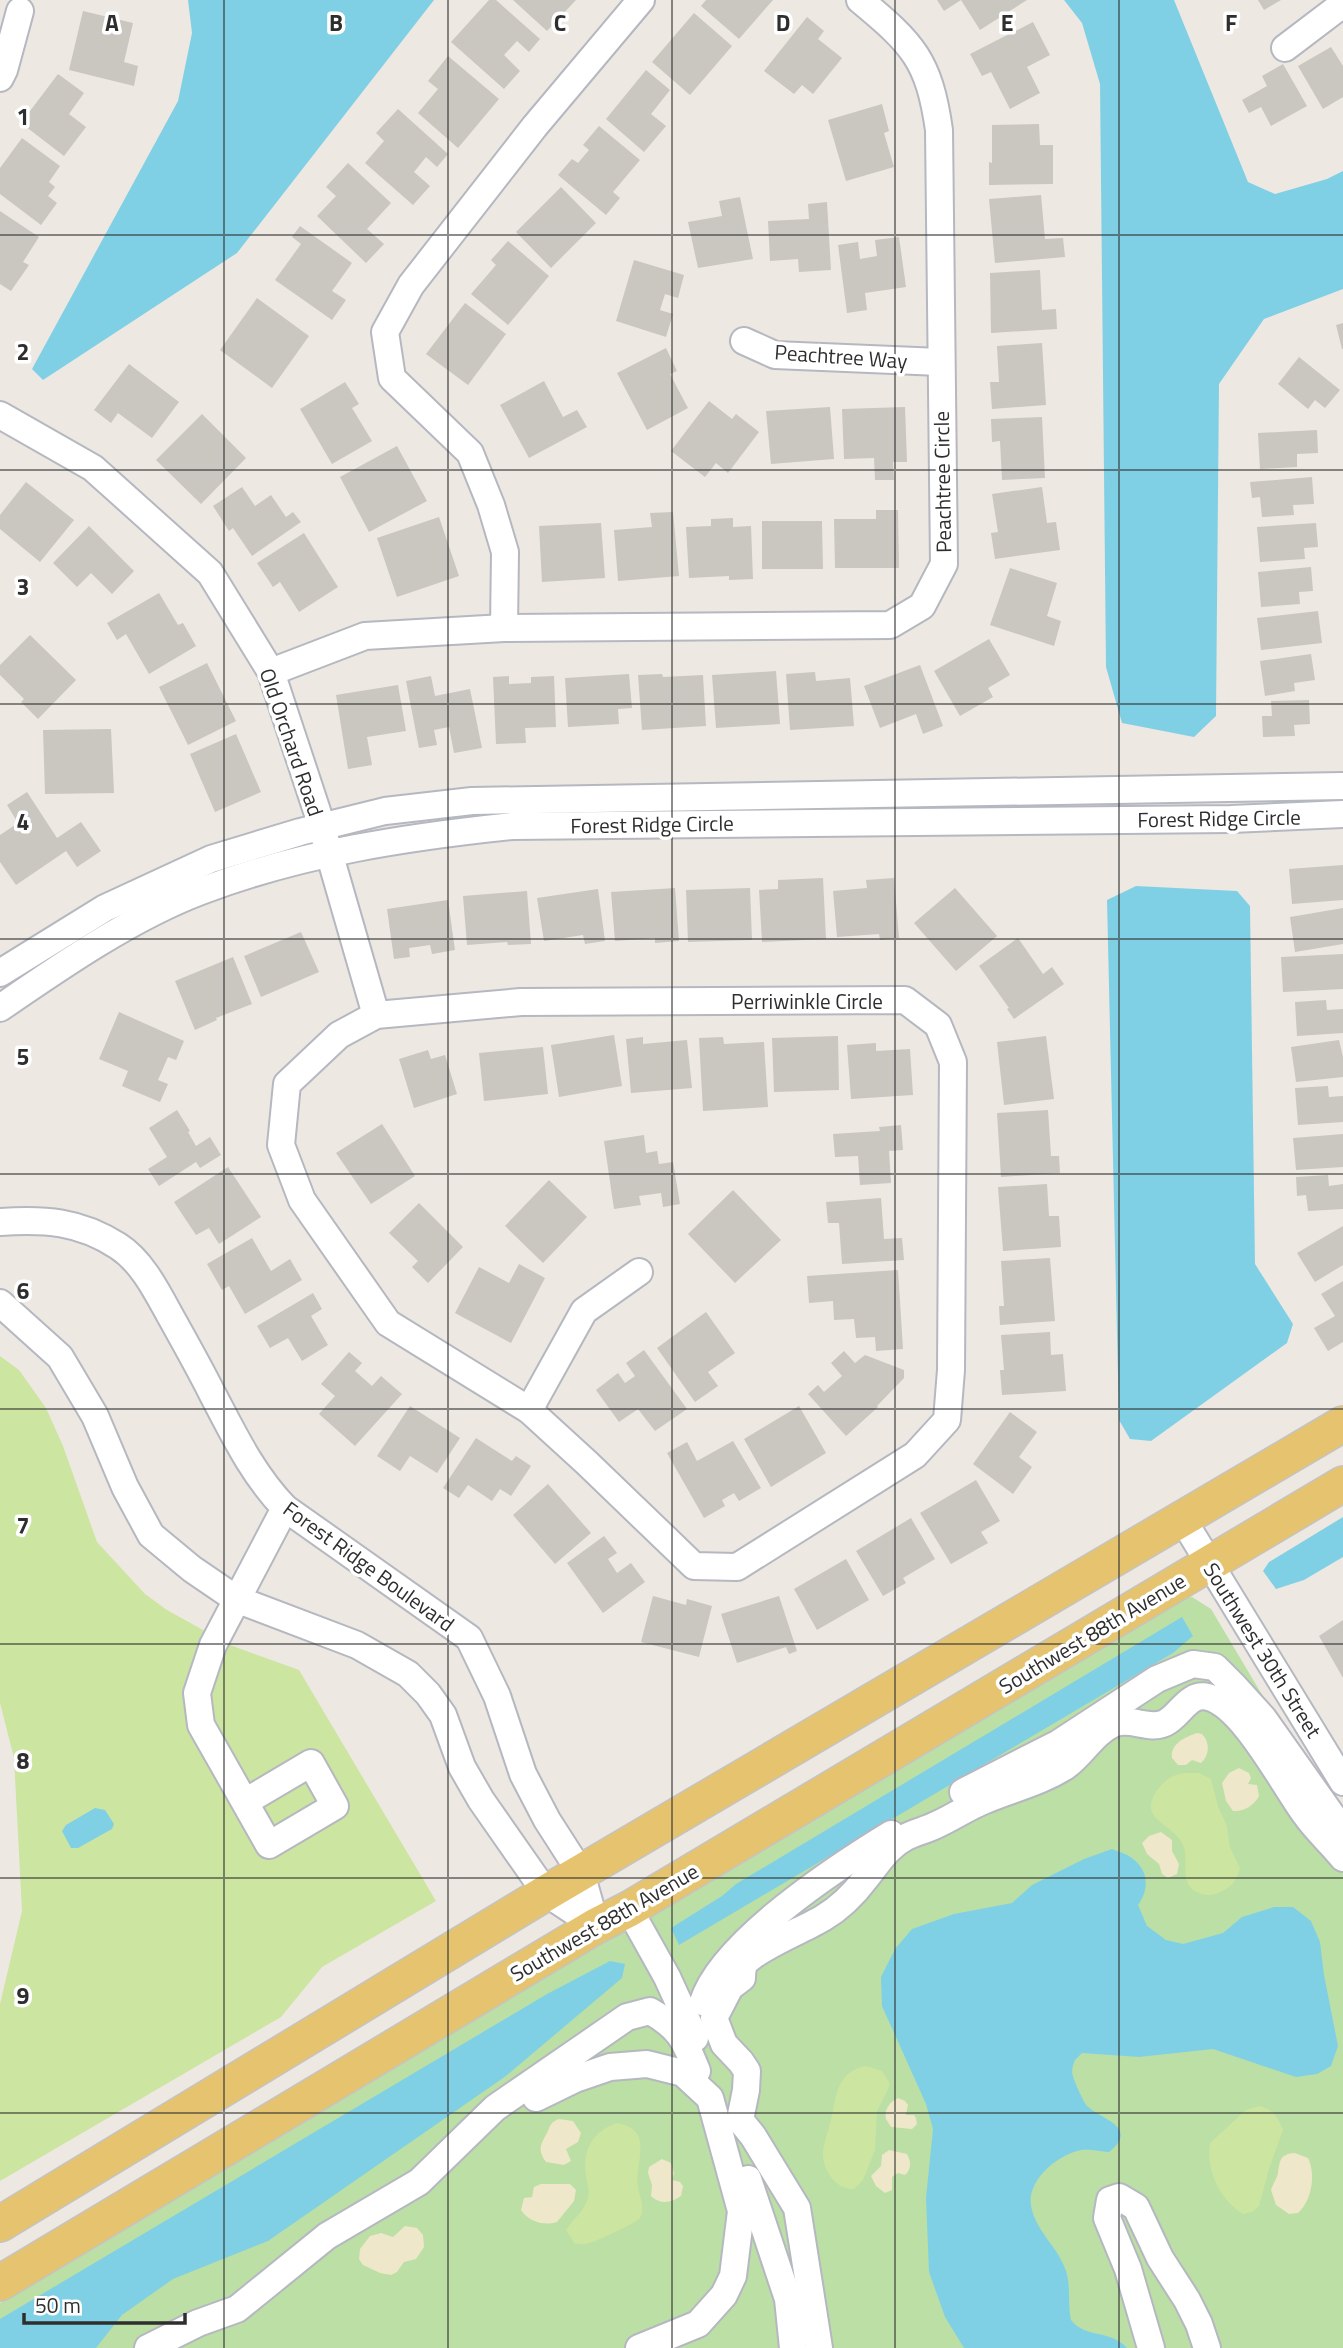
<svg xmlns="http://www.w3.org/2000/svg" width="1343" height="2348" font-family="'Titillium Web',sans-serif">
<rect width="100%" height="100%" fill="#eee8e2"/>
<!-- green -->
<path fill="#bbdfa4" d="M1192,1597l19,12 132,222v517h-1343v-45l1168,-704z"/>
<!-- sand -->
<g fill="#efe7c9">
<path d="M1197,1733l5,1c8,8 8,21 -1,29l-9,-3 -6,5h-8l-6,-7c-2,-14 13,-21 25,-25z"/>
<path d="M1239,1768l10,5 2,5 -3,6 9,1 2,11c-5,10 -16,16 -26,15l-7,-10 -4,-18 7,-10z"/>
<path d="M1161,1832l11,8v11l7,13 -2,10 -9,4 -6,-4 -3,-10 -12,-10 -5,-11 7,-7z"/>
<path d="M898,2098l7,3 3,4 -2,10h8l2,3 1,6 -5,5 -21,-2 -5,-8c-2,-9 3,-17 12,-21z"/>
<path d="M559,2119l14,2 8,12 -3,9 -12,7 5,12 -7,4 -18,-3c-10,-14 -4,-19 2,-31 3,-7 3,-9 11,-12z"/>
<path d="M889,2150l18,4c4,7 5,15 -2,21l-7,-2 -6,4v13l-7,3 -9,-7 -5,-10 10,-10 1,-11z"/>
<path d="M1295,2153l13,5c8,16 4,43 -10,55l-9,1 -13,-9 -5,-15c2,-6 6,-12 7,-17 2,-13 2,-19 17,-20z"/>
<path d="M662,2159l9,4 3,10 -2,7 8,2 3,4 -2,10c-10,7 -21,9 -30,0l1,-11 -4,-12 1,-6z"/>
<path d="M541,2184h29l6,6 -2,11 -17,21c-13,4 -28,0 -36,-12l3,-12 8,-1 2,-10z"/>
<path d="M405,2226l12,2 6,7 1,12 -8,12 -12,3 -7,10 -6,3 -11,-2 -17,-8 -4,-6 1,-10 10,-13 11,-3 12,4z"/>
</g>
<!-- pitch -->
<g fill="#cce5a1">
<path d="M0,1356l19,14 27,38 17,38 34,96 48,52 22,16 63,35 69,25 137,231 -114,66 -41,50 -281,164v-177l22,-93 -8,-153 -14,-55z"/>
<path d="M1185,1773h14l12,6 7,27 9,20 3,21 10,21c-2,11 -9,20 -20,24 -8,4 -13,4 -21,1 -22,-9 -9,-31 -16,-48 -10,-23 -48,-25 -25,-56 8,-10 14,-14 27,-16z"/>
<path d="M866,2066l16,5 7,11v5l-12,24 -2,39 -12,30 -9,9c-18,1 -32,-19 -31,-37 1,-10 5,-21 8,-32 6,-25 5,-48 35,-54z"/>
<path d="M1259,2106c14,3 19,11 24,24l-14,39 -10,37 -7,6 -9,2c-24,-15 -37,-44 -33,-71l36,-33z"/>
<path d="M617,2123c38,7 18,38 21,63 1,11 8,21 2,32 -3,5 -47,25 -54,26 -5,1 -6,0 -11,0l-9,-14c7,-11 19,-20 22,-32 2,-9 -1,-14 -2,-22 -4,-25 6,-45 31,-53z"/>
</g>
<!-- water -->
<g fill="#80d0e5">
<path d="M188,0h246l-197,253 -194,127 -11,-11 146,-268 14,-68z"/>
<path d="M1064,0h110l74,182 27,12 52,-15 16,-8v118l-79,30 -45,65 -3,332 -22,21 -72,-14 -16,-56 -6,-583 -18,-61z"/>
<path d="M1136,886l101,5 13,15 5,358 38,60 -6,19 -136,98 -21,-2 -11,-19 -12,-520z"/>
<path d="M1343,1517v40l-39,23 -28,9 -13,-18 6,-9z"/>
<path d="M1182,1617l11,19 -20,17 -494,292 -8,-17 51,-32 14,-12z"/>
<path d="M95,1808l10,2 9,14 -2,5 -34,19h-7l-9,-17 4,-6z"/>
<path d="M1112,1849c7,3 16,5 21,10 16,12 16,31 5,46l9,21 19,14 17,4 40,-11 19,-16 32,-10h19l18,14 9,21 4,33 14,71 -7,20 -14,8 -21,3 -83,-28 -74,8 -57,-4 -7,7c-2,5 -4,11 -2,16 1,5 11,27 14,30 15,14 53,21 22,46 -10,-1 -23,-4 -32,-1 -24,7 -53,33 -45,59 5,21 24,36 32,56 8,17 3,36 7,54 15,19 39,9 56,28h-163l-19,-31 -16,-45 -3,-74 7,-69 -7,-25 -44,-98 -1,-29 14,-28 17,-20 42,-15 58,-11 20,-18 52,-26z"/>
<path d="M610,1961l15,3 -3,14 -116,98 -238,165 -95,38 -51,36 -26,33h-96v-29l547,-325z"/>
</g>
<!-- building -->
<g fill="#cac6c0">
<path d="M489,0h7l44,39 -11,13 -12,-11 -13,14 16,16 -16,18 -53,-47z"/>
<path d="M513,0h63l-29,31z"/>
<path d="M706,0h67l-34,39 -38,-33z"/>
<path d="M937,0h90l-47,30 -19,-30 -17,11z"/>
<path d="M1258,0h23l-17,10z"/>
<path d="M83,11l50,12 -9,39 14,4 -4,20 -65,-16z"/>
<path d="M694,13l38,33 -42,49 -38,-33z"/>
<path d="M807,17l17,14 -6,8 24,19 -29,36 -11,-9 -8,9 -30,-23z"/>
<path d="M1033,22l17,33 -23,12 13,26 -30,16 -19,-37 -9,4 -12,-22z"/>
<path d="M1331,47l12,19v31l-20,12 -25,-43z"/>
<path d="M448,56l51,43 -41,49 -40,-35 20,-24 -10,-8z"/>
<path d="M1283,64l24,42 -36,20 -10,-19 -12,6 -7,-13 25,-14 -5,-10z"/>
<path d="M646,70l24,20 -19,24 15,12 -22,26 -38,-33z"/>
<path d="M58,74l26,19 -15,21 17,13 -22,29 -43,-33z"/>
<path d="M882,104l7,27 -5,2 10,34 -48,14 -18,-61z"/>
<path d="M398,109l50,45 -11,13 -11,-10 -12,15 16,14 -17,19 -48,-42 19,-22 -8,-8z"/>
<path d="M1039,124l1,21h13v39l-64,1v-23l3,1v-38z"/>
<path d="M599,126l41,34 -27,32 7,6 -14,17 -48,-40 14,-16 6,4 11,-13 -6,-5z"/>
<path d="M22,138l38,28 -11,16 6,5 -7,9 9,7 -16,22 -41,-31v-26z"/>
<path d="M348,163l43,40 -24,26 17,15 -18,19 -49,-47 19,-20 -10,-9z"/>
<path d="M561,187l35,36 -45,45 -35,-36z"/>
<path d="M1041,195l4,44 18,-1 2,19 -70,6 -6,-64z"/>
<path d="M740,197l13,62 -55,9 -10,-46 34,-6 -3,-15z"/>
<path d="M827,202l4,68 -32,2 -1,-13 -28,2 -2,-40 41,-2 -1,-15z"/>
<path d="M0,211l39,26 -16,25 6,3 -18,26 -11,-7z"/>
<path d="M300,226l52,37 -20,28 14,9 -14,20 -57,-40 26,-36 -9,-7z"/>
<path d="M899,237l7,50 -41,6 2,17 -20,3 -9,-68 20,-3 2,17 17,-3 -2,-16z"/>
<path d="M508,241l41,35 -41,49 -37,-31 25,-29 -5,-5z"/>
<path d="M634,260l50,15 -6,23 -13,-4 -5,16 13,4 -7,23 -50,-16z"/>
<path d="M1040,270l2,40 14,-1 1,20 -66,4 -1,-60z"/>
<path d="M257,298l52,38 -37,52 -52,-38z"/>
<path d="M465,303l41,31 -38,51 -42,-31z"/>
<path d="M1343,323v26h-1l-6,-24z"/>
<path d="M1042,343l4,62 -54,4 -2,-27h9l-2,-36z"/>
<path d="M666,348l11,23 -7,3 18,34 -41,22 -30,-57z"/>
<path d="M1299,357l41,33 -15,18 -10,-8 -7,9 -30,-25z"/>
<path d="M129,364l50,38 -27,36 -34,-25 -7,10 -17,-13z"/>
<path d="M544,381l19,36 14,-7 10,17 -58,31 -29,-53z"/>
<path d="M345,382l14,22 -7,4 20,33 -40,23 -32,-55z"/>
<path d="M709,401l23,18 4,-5 23,18 -31,41 -12,-10 -11,14 -34,-26z"/>
<path d="M830,407l4,52 -63,5 -5,-53z"/>
<path d="M905,407l2,55h-14l1,18h-19l-1,-22 -30,1 -2,-50z"/>
<path d="M202,414l44,44 -45,46 -45,-44z"/>
<path d="M1042,417l3,61 -43,2 -2,-39 -8,1 -1,-23z"/>
<path d="M1317,430l1,23 -21,1v13l-37,2 -2,-36z"/>
<path d="M397,446l30,55 -58,31 -29,-55z"/>
<path d="M1312,477l2,27 -21,1 1,10 -32,2 -2,-20 -8,1 -2,-16z"/>
<path d="M26,482l48,38 -34,42 -40,-33v-14z"/>
<path d="M242,487l13,19 16,-11 15,22 7,-5 8,10 -49,34 -19,-28 -4,3 -16,-25z"/>
<path d="M1042,487l5,36 9,-1 4,28 -65,9 -4,-26 7,-1 -6,-38z"/>
<path d="M876,510h22l1,58h-64l-1,-49h42z"/>
<path d="M673,512l6,64 -61,5 -4,-51 38,-3 -2,-14z"/>
<path d="M439,517l20,59 -62,21 -20,-59z"/>
<path d="M733,518v9l18,-1 2,53 -24,1v-4l-40,2 -3,-51 25,-1v-7z"/>
<path d="M762,521h60l1,48h-61z"/>
<path d="M601,523l4,55 -63,4 -3,-56z"/>
<path d="M1316,523l2,24 -14,1 1,11 -45,3 -3,-35z"/>
<path d="M89,526l45,45 -22,23 -21,-21 -14,14 -24,-24z"/>
<path d="M304,533l34,54 -39,25 -19,-30 -7,5 -16,-24z"/>
<path d="M1311,567l2,24 -14,1 1,12 -39,3 -3,-35z"/>
<path d="M1010,568l47,15 -10,33 14,5 -7,25 -64,-21z"/>
<path d="M159,593l19,32 5,-2 13,23 -47,28 -23,-40 -9,6 -10,-17z"/>
<path d="M1318,611l4,32 -61,7 -4,-32z"/>
<path d="M30,635l46,45 -38,39 -17,-17 3,-3 -24,-24v-10z"/>
<path d="M989,639l21,36 -22,13 5,9 -33,19 -26,-45z"/>
<path d="M1311,654l4,26 -21,3 1,8 -30,5 -5,-35z"/>
<path d="M207,663l29,58 -48,24 -29,-58z"/>
<path d="M920,665l23,61 -20,8 -7,-20 -36,14 -16,-42z"/>
<path d="M776,671l4,53 -64,4 -4,-53z"/>
<path d="M815,672l1,9 34,-3 4,48 -64,4 -4,-56z"/>
<path d="M629,674l3,34 -14,1 1,15 -51,3 -3,-49z"/>
<path d="M662,674l1,3 40,-2 3,51 -64,4 -4,-55z"/>
<path d="M431,676l4,20 35,-7 12,59 -28,5 -5,-26 -15,3 3,15 -18,3 -13,-67z"/>
<path d="M509,676v8l22,-1v-6l23,-1 2,51 -31,1 1,15 -30,1 -3,-67z"/>
<path d="M398,685l8,46 -39,6 5,28 -24,4 -12,-74z"/>
<path d="M1309,700l1,24 -16,1 1,11 -32,1 -1,-21h10l-1,-15z"/>
<path d="M111,729l3,64 -69,1 -2,-64z"/>
<path d="M236,734l25,58 -46,20 -25,-58z"/>
<path d="M27,792l30,46 24,-16 20,29 -24,16 -11,-16 -50,34 -16,-23v-27l18,-12 -11,-18z"/>
<path d="M1343,865v35l-51,4 -3,-35z"/>
<path d="M823,878l3,61 -64,3 -3,-52 19,-1v-9z"/>
<path d="M894,878l5,60 -19,2 -1,-6 -42,3 -4,-46 34,-3 -1,-8z"/>
<path d="M675,888l4,53 -24,2v-5l-40,3 -4,-49z"/>
<path d="M750,888l2,52 -64,2 -2,-52z"/>
<path d="M955,888l42,48 -41,35 -42,-48z"/>
<path d="M598,889l7,52 -20,3 -2,-9 -39,6 -7,-43z"/>
<path d="M527,891l4,53 -23,1 -1,-3 -40,3 -4,-49z"/>
<path d="M448,900l7,50 -23,4 -2,-9 -21,3 1,9 -16,2 -7,-50z"/>
<path d="M1343,908v36l-48,8 -5,-35z"/>
<path d="M301,932l18,40 -58,25 -17,-41z"/>
<path d="M1018,938l25,36 9,-7 12,17 -50,35 -7,-10 2,-1 -30,-42z"/>
<path d="M1343,954v35l-60,3 -2,-35z"/>
<path d="M233,957l19,47 -36,14 1,2 -22,10 -20,-49z"/>
<path d="M1326,1000l1,10 16,-1v24l-46,3 -2,-34z"/>
<path d="M119,1012l65,29 -8,19 -8,-3 -10,23 10,4 -8,18 -38,-16 6,-15 -29,-12z"/>
<path d="M614,1035l8,51 -63,11 -8,-52z"/>
<path d="M838,1036l1,54 -65,2 -2,-54z"/>
<path d="M1046,1036l8,63 -50,6 -7,-63z"/>
<path d="M643,1037v7l44,-4 5,48 -61,5 -5,-54z"/>
<path d="M723,1037l1,7 40,-2 4,65 -65,4 -4,-73z"/>
<path d="M1339,1040l4,17v20l-47,5 -5,-35z"/>
<path d="M876,1043v8l34,-2 3,46 -62,4 -4,-54z"/>
<path d="M543,1047l5,47 -64,7 -5,-48z"/>
<path d="M428,1050l3,9 14,-4 12,39 -43,14 -15,-49z"/>
<path d="M1328,1086l1,11 14,-1v26l-45,3 -3,-37z"/>
<path d="M177,1110l13,21 -2,1 8,14 14,-9 11,18 -21,13 -4,-6 -37,24 -11,-17 19,-12 -18,-29z"/>
<path d="M1048,1110l3,46h8l1,17 -59,4 -4,-64z"/>
<path d="M382,1124l33,52 -44,28 -35,-51z"/>
<path d="M901,1125l2,25 -14,1 2,32 -31,2 -2,-29 -23,1 -2,-23 47,-3 -1,-4z"/>
<path d="M1343,1134v33l-47,3 -3,-32z"/>
<path d="M644,1135l2,18 11,-2 2,13 14,-2 7,42 -17,3 -2,-14 -22,3 2,9 -27,4 -10,-68z"/>
<path d="M228,1167l33,50 -42,27 -10,-16 -13,7 -22,-33z"/>
<path d="M1328,1175l1,11 14,-2v25l-35,2 -2,-16 -9,1 -1,-19z"/>
<path d="M549,1180l38,37 -44,46 -38,-37z"/>
<path d="M1047,1184l2,32h10l2,31 -58,4 -5,-64z"/>
<path d="M733,1190l48,50 -46,43 -47,-49z"/>
<path d="M881,1198l3,41 18,-1 2,22 -62,4 -3,-41h-11l-2,-21z"/>
<path d="M419,1203l44,44 -35,36 -16,-16 6,-6 -29,-28z"/>
<path d="M1343,1226v39l-28,17 -18,-29z"/>
<path d="M252,1238l19,33 19,-12 12,21 -57,34 -16,-28 -7,4 -15,-26z"/>
<path d="M1050,1258l5,63 -55,4 -1,-19h5l-3,-45z"/>
<path d="M519,1264l26,14 -34,65 -56,-30 24,-46 30,16z"/>
<path d="M898,1270l5,79 -27,2 -1,-14 -19,1 -2,-19 -20,1 -1,-19 -24,2 -2,-27z"/>
<path d="M1343,1281v61l-15,9 -14,-23 21,-12 -14,-22z"/>
<path d="M313,1293l9,16 -11,7 17,29 -26,16 -14,-23 -18,10 -13,-22z"/>
<path d="M706,1312l29,41 -27,19 10,14 -23,16 -38,-54z"/>
<path d="M1050,1332l1,23 12,-1 3,37 -64,4 -2,-25h4l-3,-35z"/>
<path d="M644,1350l43,59 -32,22 -17,-22 -19,13 -23,-32 22,-17 7,10 10,-7 -9,-13z"/>
<path d="M844,1351l11,12 10,-8 39,15v8l-27,28 1,1 -32,29 -38,-42 10,-9 6,7 18,-16 -11,-13z"/>
<path d="M349,1352l13,11 -7,8 17,15 9,-10 21,18 -47,52 -36,-32 16,-18 -14,-12z"/>
<path d="M410,1406l50,32 -23,35 -27,-17 -10,15 -23,-15z"/>
<path d="M799,1406l27,47 -55,34 -27,-48z"/>
<path d="M1010,1412l27,20 -18,25 13,10 -19,27 -40,-30z"/>
<path d="M476,1438l36,23 4,-5 15,10 -20,30 -11,-7 -8,12 -24,-16 -9,13 -16,-10z"/>
<path d="M733,1441l28,47 -22,13 -5,-8 -12,7 3,6 -21,12 -37,-65 20,-11 10,19z"/>
<path d="M976,1480l24,41 -19,11 7,11 -37,21 -31,-51z"/>
<path d="M548,1484l43,49 -36,31 -42,-49z"/>
<path d="M911,1518l24,41 -32,19 3,5 -23,13 -27,-45z"/>
<path d="M604,1536l13,17 -9,6 9,14 14,-10 14,19 -42,31 -36,-50z"/>
<path d="M846,1559l23,41 -52,30 -23,-41z"/>
<path d="M653,1596l33,9 1,-6 25,7 -13,51 -58,-15z"/>
<path d="M779,1596l18,55 -8,3 -3,-7 -49,16 -16,-49z"/>
<path d="M1343,1620v58l-24,-42z"/>
</g>
<g fill="none" stroke-linecap="round" stroke-linejoin="round">
<!-- minor casing -->
<g stroke="#b5b8c0" stroke-width="30">
<g id="minor">
<path d="M1285,48l58,-44"/>
<path d="M0,78l4,-8 16,-59"/>
<path d="M744,341l31,14 165,7"/>
<path d="M0,415l93,53 117,105 61,99 46,139 59,204"/>
<path d="M504,628l1,-76 -14,-47 -21,-52 -78,-75 -7,-46 26,-47 124,-159 106,-126"/>
<path d="M271,672l94,-36 139,-8 386,-3 32,-19 22,-42 -5,-434c-10,-70 -26,-86 -79,-130"/>
<path d="M0,973l105,-65 106,-49 89,-27 85,-21 87,-10 871,-15"/>
<path d="M905,1000l33,25 15,37 -2,308 -4,50 -32,35 -178,112 -43,-1 -107,-103 -58,-53 -141,-87 -86,-123 -21,-55 6,-61 52,-49 37,-20 145,-13z"/>
<path d="M0,1008c61,-42 132,-91 201,-117 100,-38 205,-54 311,-65l719,-7 112,-5"/>
<path d="M0,1222c45,-3 79,-1 118,24 25,16 40,48 54,73 14,25 28,50 41,76 21,40 40,80 72,113l184,130 28,58 26,78 24,46 34,53 15,53"/>
<path d="M0,1303l60,54 35,59 30,71 26,48 41,34 44,30 121,46 51,29 20,20 15,21 19,52 19,33 65,93 50,33"/>
<path d="M529,1410l55,-99 55,-39"/>
<path d="M1183,1520l160,262"/>
<path d="M963,1792l96,-49 98,-64 36,-15 22,3 19,19 29,32 80,113"/>
<path d="M245,1802l66,-39 24,43 -66,39 -68,-120 -4,-32 16,-48 72,-137"/>
<path d="M629,1909l38,68 28,61"/>
<path d="M703,2002c19,-60 134,-135 188,-168"/>
<path d="M536,2098l39,-19 35,-12 37,-3 36,9 27,25 31,113 -8,65 -9,19 -26,29 -59,24"/>
<path d="M748,2179l40,120 5,49"/>
<path d="M148,2348l50,-25 39,-14 90,-73 92,-54 76,-74 132,-91 23,-6c30,17 34,28 47,60"/>
<path d="M819,2348l-22,-140 -44,-72 -13,-16 6,-30 1,-19 -6,-9 -17,-18 -10,-26 16,-31 12,-9c0,-5 0,-10 3,-15 12,-15 60,-34 78,-45 17,-10 31,-24 43,-40 13,-16 21,-31 40,-41 10,-5 20,-7 30,-12 18,-8 33,-19 52,-26 27,-11 53,-17 78,-33 17,-12 27,-33 47,-42 17,-8 35,7 52,-1 15,-7 23,-31 43,-26 35,8 76,89 97,117 11,16 26,29 38,44"/>
<path d="M1151,2348l-23,-79 -21,-51 3,-18 9,-3 17,10 24,51 27,42 12,24 8,24"/>
</g>
</g>
<!-- major casing -->
<g stroke="#c4c4c4" stroke-width="38">
<g id="major">
<path d="M0,2224l546,-331 797,-469"/>
<path d="M0,2283l596,-357 33,-17 714,-425"/>
</g>
</g>
<!-- minor -->
<use href="#minor" stroke="#fff" stroke-width="26"/>
<!-- major -->
<use href="#major" stroke="#e5c36f" stroke-width="35"/>
</g>
<!-- grid -->
<path fill="none" stroke="#2e2e2e" stroke-width="2" stroke-opacity="0.55" d="M224,0v2348M448,0v2348M672,0v2348M895,0v2348M1119,0v2348M0,235h1343M0,470h1343M0,704h1343M0,939h1343M0,1174h1343M0,1409h1343M0,1644h1343M0,1878h1343M0,2113h1343"/>
<g text-anchor="middle" dominant-baseline="central" stroke-width="7" stroke-linejoin="round" paint-order="stroke">
<!-- street labels -->
<g font-size="21" fill="#2e2e2e" stroke="#fff">
<text transform="translate(841 356) rotate(4)">Peachtree Way</text>
<text transform="translate(942 482) rotate(-91)">Peachtree Circle</text>
<text transform="translate(292 742) rotate(71)">Old Orchard Road</text>
<text transform="translate(1219 818) rotate(-1)">Forest Ridge Circle</text>
<text transform="translate(652 824) rotate(-1)">Forest Ridge Circle</text>
<text x="807" y="1001">Perriwinkle Circle</text>
<text transform="translate(369 1566) rotate(36)">Forest Ridge Boulevard</text>
<text transform="translate(1092 1633) rotate(-31)">Southwest 88th Avenue</text>
<text transform="translate(1263 1650) rotate(58)">Southwest 30th Street</text>
<text transform="translate(604 1922) rotate(-30)">Southwest 88th Avenue</text>
</g>
</g>
<g font-size="23" text-anchor="middle" font-weight="bold" fill="#2e2e2e" stroke="#fff" stroke-width="7" stroke-linejoin="round" paint-order="stroke">
<text x="112" y="31">A</text>
<text x="336" y="31">B</text>
<text x="560" y="31">C</text>
<text x="783" y="31">D</text>
<text x="1007" y="31">E</text>
<text x="1231" y="31">F</text>
<text x="23" y="125">1</text>
<text x="23" y="360">2</text>
<text x="23" y="595">3</text>
<text x="23" y="830">4</text>
<text x="23" y="1065">5</text>
<text x="23" y="1299">6</text>
<text x="23" y="1534">7</text>
<text x="23" y="1769">8</text>
<text x="23" y="2004">9</text>
</g>
<!-- scale -->
<path d="M24 2313v10h161v-10" fill="none" stroke="#2e2e2e" stroke-width="3.5"/>
<text x="35" y="2313" font-size="21" fill="#2e2e2e" stroke="#ffffff" stroke-width="5" paint-order="stroke">50 m</text>
</svg>
